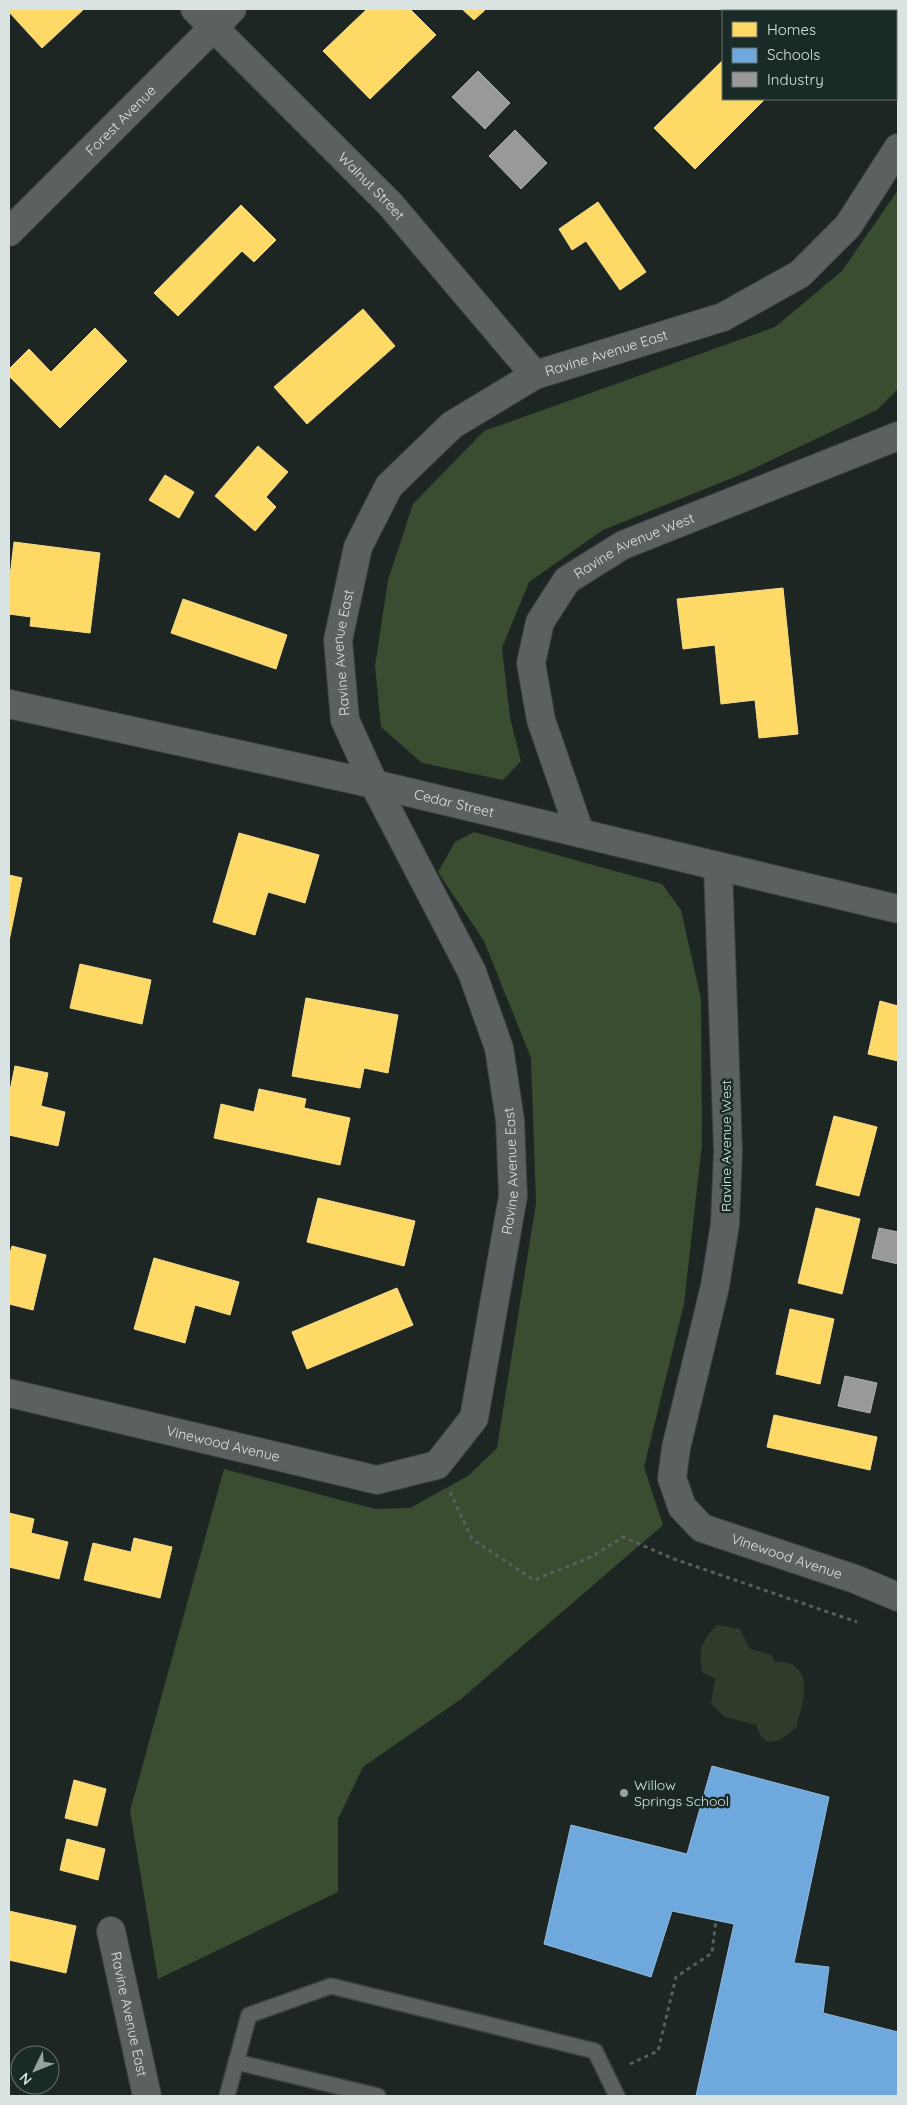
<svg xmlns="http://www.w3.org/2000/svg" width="907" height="2105" font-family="Quicksand,sans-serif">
<rect width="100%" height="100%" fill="#1e2624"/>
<!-- green -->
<path fill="#303c2b" d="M717,1625l23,4 10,20 22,6 2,6c6,1 14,1 19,4 21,13 7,44 3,63l-16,12 -11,2 -8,-5 -5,-12 -31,-8 -14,-13 4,-25 -13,-7c-4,-23 -1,-30 15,-47z"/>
<!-- forest -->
<g fill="#3a4d30">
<path d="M898,190v199l-21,21 -135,64 -139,56 -74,52 -27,66 8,70 11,43 -18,19 -81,-17 -41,-36 -6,-61 13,-86 25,-76 71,-73 291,-104 67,-56z"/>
<path d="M474,832l188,52 19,26 20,89 1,145 -18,160 -40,163 19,58 -202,174 -98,68 -25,52v73l-180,87 -28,-168 94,-342 151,40 35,-1 58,-32 29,-28 39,-245 -5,-145 -47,-117 -46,-69 17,-30z"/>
</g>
<!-- homes -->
<g fill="#ffd966" stroke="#f4dc8b">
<path d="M10,9h74l-42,39 -33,-36z"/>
<path d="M367,9h43l26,26 -66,64 -47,-48z"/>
<path d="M462,9h24l-12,11z"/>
<path d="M779,9h84l-3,2h-78z"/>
<path d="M723,60v39h42l-70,70 -41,-41z"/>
<path d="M598,202l48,70 -26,18 -34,-49 -14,9 -13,-21z"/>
<path d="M241,205l35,35 -22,22 -12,-11 -64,65 -24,-23z"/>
<path d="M363,309l32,37 -88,78 -33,-37z"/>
<path d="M95,328l32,33 -67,67 -51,-52v-7l20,-20 22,23z"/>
<path d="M258,446l30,26 -22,25 10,10 -21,24 -40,-35z"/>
<path d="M165,475l29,17 -15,26 -30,-18z"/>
<path d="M14,542l86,11 -10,80 -60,-7 1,-9 -22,-3v-29z"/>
<path d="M783,588l15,146 -39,4 -4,-38 -34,4 -6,-59 -32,4 -6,-50z"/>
<path d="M183,599l104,36 -11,34 -105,-36z"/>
<path d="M239,833l80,22 -14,48 -37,-11 -13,43 -42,-13z"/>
<path d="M9,875l13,3 -13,63z"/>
<path d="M80,964l71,16 -9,44 -72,-16z"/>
<path d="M306,998l92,17 -10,58 -24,-5 -4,20 -68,-12z"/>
<path d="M880,1001l18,5v55l-30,-7z"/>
<path d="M15,1066l33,7 -7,33 24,6 -7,34 -49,-11v-40z"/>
<path d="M259,1089l47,10 -2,9 46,10 -10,47 -126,-27 7,-34 33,8z"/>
<path d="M834,1116l43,11 -18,69 -43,-11z"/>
<path d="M318,1198l97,23 -11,45 -97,-24z"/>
<path d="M816,1208l44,11 -18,75 -44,-11z"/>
<path d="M12,1246l34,9 -13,55 -24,-6v-47z"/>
<path d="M154,1258l85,24 -9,33 -35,-10 -10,38 -51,-14z"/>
<path d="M397,1288l16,37 -106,44 -15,-37z"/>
<path d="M790,1309l44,10 -14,65 -44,-10z"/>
<path d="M774,1415l103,22 -7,33 -103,-23z"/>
<path d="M9,1513l25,6 -3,14 37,9 -9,37 -50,-12z"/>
<path d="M134,1538l38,9 -12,51 -76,-18 9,-37 38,9z"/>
<path d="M74,1780l32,9 -9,37 -32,-8z"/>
<path d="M67,1839l38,10 -7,31 -38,-10z"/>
<path d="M9,1911l67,15 -10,47 -57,-13z"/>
</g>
<!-- schools -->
<path fill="#6fa8dc" stroke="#8fbade" d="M712,1766l117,31 -35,166 35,4 -6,46 75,19v64h-202l38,-172 -62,-13 -21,66 -107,-33 27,-119 116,29z"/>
<!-- industry -->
<g fill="#999" stroke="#acafaf">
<path d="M478,71l32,32 -25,26 -33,-32z"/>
<path d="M515,130l32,33 -26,26 -32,-33z"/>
<path d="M879,1228l19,4v32l-26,-6z"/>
<path d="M845,1376l32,7 -7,30 -32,-7z"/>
</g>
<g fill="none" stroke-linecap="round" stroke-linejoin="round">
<!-- lane casing -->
<g stroke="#3a413f" stroke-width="18">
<g id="lane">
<path d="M236,2062l142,34"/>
<path d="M227,2096l22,-81 82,-29 264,65 22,45"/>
</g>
</g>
<!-- street casing -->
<g stroke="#3a413f" stroke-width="30">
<g id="street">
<path id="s1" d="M195,9l195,195 145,171"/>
<path id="s2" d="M9,232l223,-223"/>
<path id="s3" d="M9,704l365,80 524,125"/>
<path id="s4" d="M580,833l-39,-113 -10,-57 9,-41 27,-42 56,-35 275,-109"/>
<path id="s5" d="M718,867l10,284 -3,73 -10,62 -39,162 -4,30 10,29 20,21 153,51 43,18"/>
<path id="s6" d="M9,1393l368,87 60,-15 37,-47 39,-222 -3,-76 -11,-72 -27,-76 -98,-188 -29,-64 -7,-80 20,-93 31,-61 63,-61 83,-50 188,-58 77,-43 48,-48 50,-78"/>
<path id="s7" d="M111,1931l36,165"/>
</g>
</g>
<!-- path -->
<g stroke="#595f5d" stroke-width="3" stroke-dasharray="4 4" stroke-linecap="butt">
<path d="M450,1492l22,47 62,41 57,-23 32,-20 51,22 183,63"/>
<path d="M630,2064l28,-13 18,-74 36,-24 4,-33"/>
</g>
<!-- lane -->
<use href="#lane" stroke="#5a6160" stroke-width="15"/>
<!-- street -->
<use href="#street" stroke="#5a6160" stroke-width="28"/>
</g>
<!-- markers -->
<circle fill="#98a19f" stroke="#1a2a26" stroke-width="2" cx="624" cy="1793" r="5"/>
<g text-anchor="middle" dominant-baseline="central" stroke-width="5" stroke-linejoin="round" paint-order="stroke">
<!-- street labels -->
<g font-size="14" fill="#d9e3e1" stroke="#1a2a26">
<text stroke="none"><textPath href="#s2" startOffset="158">Forest Avenue</textPath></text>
<text stroke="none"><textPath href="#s1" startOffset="250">Walnut Street</textPath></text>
<text stroke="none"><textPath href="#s6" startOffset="1740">Ravine Avenue East</textPath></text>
<text stroke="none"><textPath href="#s4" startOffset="345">Ravine Avenue West</textPath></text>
<text stroke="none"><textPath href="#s6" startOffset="1305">Ravine Avenue East</textPath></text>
<text stroke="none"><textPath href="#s3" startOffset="456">Cedar Street</textPath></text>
<text transform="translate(726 1146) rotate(-90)">Ravine Avenue West</text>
<text stroke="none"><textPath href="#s6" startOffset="750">Ravine Avenue East</textPath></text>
<text stroke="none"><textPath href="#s6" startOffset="220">Vinewood Avenue</textPath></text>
<text stroke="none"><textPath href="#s5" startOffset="766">Vinewood Avenue</textPath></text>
<text stroke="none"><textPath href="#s7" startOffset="85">Ravine Avenue East</textPath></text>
</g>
<!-- poi labels -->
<g font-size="14" fill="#d9e3e1" stroke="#1a2a26" text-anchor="start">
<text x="634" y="1785">Willow<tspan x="634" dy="16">Springs School</tspan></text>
</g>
</g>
<!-- border -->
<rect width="907" height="2105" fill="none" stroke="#d9e3e1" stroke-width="20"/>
<!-- legend -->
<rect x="722" y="10" width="175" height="90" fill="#1a2a26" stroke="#667471"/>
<rect x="732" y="22" width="25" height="15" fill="#ffd966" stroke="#667471"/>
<text x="767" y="35" font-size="15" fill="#d9e3e1">Homes</text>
<rect x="732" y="48" width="25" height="15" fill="#6fa8dc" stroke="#667471"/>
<text x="767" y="60" font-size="15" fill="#d9e3e1">Schools</text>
<rect x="732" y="72" width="25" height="15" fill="#999999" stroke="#667471"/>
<text x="767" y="85" font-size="15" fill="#d9e3e1">Industry</text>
<!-- north arrow -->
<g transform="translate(35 2070) rotate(227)"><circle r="24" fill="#1a2a26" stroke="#667471"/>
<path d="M0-4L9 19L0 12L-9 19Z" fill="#98a19f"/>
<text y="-8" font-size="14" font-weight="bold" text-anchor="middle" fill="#d9e3e1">N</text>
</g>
</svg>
